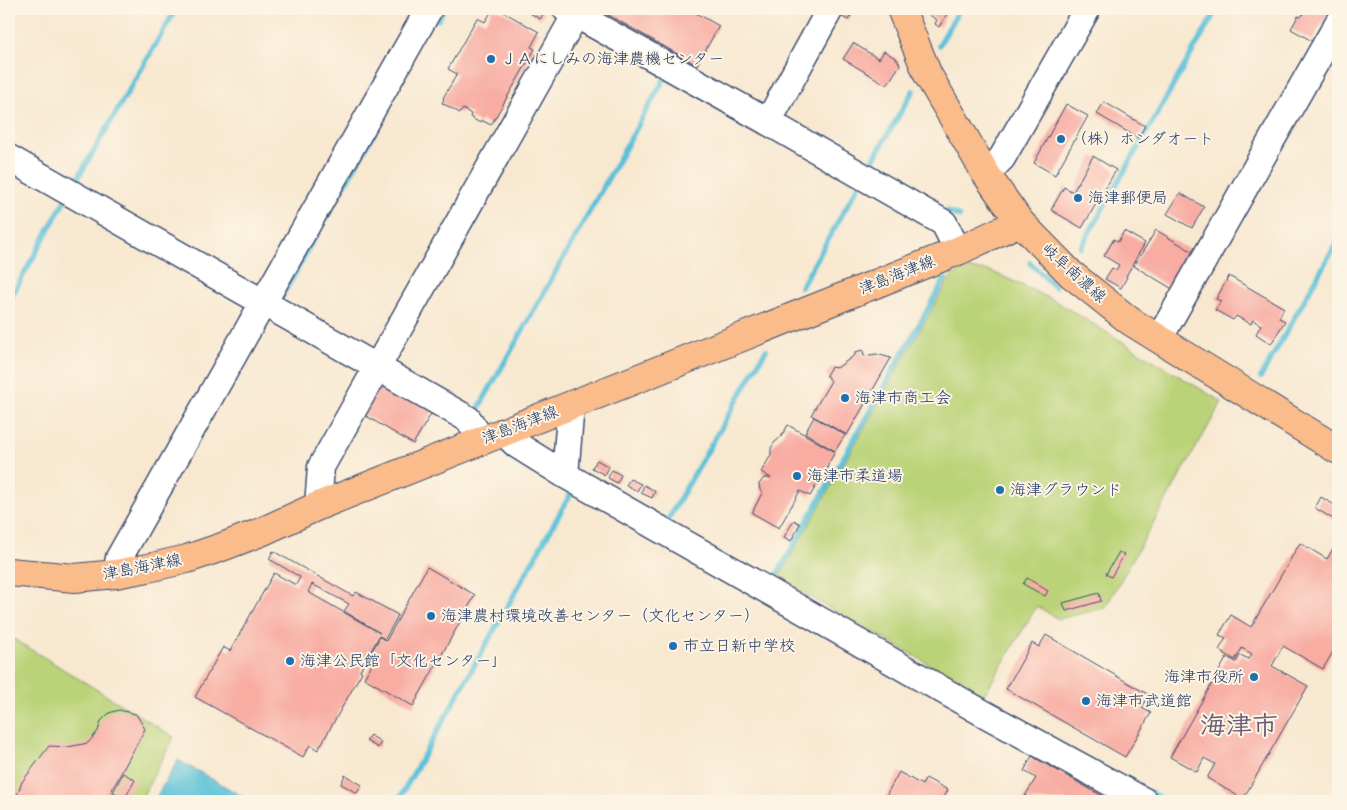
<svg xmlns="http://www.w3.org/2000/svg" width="1347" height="810" font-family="'Architects Daughter','Klee One',sans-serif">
<rect width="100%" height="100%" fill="#fcf5e5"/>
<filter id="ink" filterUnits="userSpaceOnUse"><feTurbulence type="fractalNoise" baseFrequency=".02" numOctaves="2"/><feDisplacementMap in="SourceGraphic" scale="10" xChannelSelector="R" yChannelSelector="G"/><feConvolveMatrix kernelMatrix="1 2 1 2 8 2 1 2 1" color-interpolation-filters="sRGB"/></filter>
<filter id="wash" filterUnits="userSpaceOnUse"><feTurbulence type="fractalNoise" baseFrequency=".0096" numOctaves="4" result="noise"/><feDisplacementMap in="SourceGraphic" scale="20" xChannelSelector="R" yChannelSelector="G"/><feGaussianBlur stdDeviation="1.12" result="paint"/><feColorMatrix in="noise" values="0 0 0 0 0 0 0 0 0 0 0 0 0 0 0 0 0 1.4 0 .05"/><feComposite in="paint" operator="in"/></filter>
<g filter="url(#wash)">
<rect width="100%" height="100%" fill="#f8e8d0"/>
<!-- green -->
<g fill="#bbd378" stroke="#6b816b">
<path d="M968,269l22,2 19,8 46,22 167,101 -117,206 -47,11 -21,-13 -53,89 -206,-116 173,-303z"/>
<path d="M9,636l165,101 -34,64h-131z"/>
</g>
<!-- water -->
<path fill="#5ac1d8" stroke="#3a789b" d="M178,760l73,41h-97z"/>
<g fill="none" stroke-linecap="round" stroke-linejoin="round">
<!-- stream -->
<g stroke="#5ac1d8" stroke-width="5.5">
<path d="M438,20l6,-11"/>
<path d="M939,45l21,-36"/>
<path d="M867,170l46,-79"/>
<path d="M75,183l101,-174"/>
<path d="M948,211l11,6"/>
<path d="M1081,247l136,-238"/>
<path d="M1030,263l25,24"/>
<path d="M801,287l59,-104"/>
<path d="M9,301l56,-101"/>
<path d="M278,303l101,-179"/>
<path d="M1261,377l77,-137"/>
<path d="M480,415l-4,-2 191,-339"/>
<path d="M663,519l4,2 99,-171"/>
<path d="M774,580l171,-301"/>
<path d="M1149,792l16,9"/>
<path d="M398,801l172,-306"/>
</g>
</g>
<g id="blocks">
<!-- building -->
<g fill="#f8aca2" fill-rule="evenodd">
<path d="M493,9h5l41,23 -8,15 4,2 -44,76 -10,-5 -1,3 -10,-6 1,-3 -8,-5 -3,4 -18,-10 2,-4 -1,-1 14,-24 -9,-5 29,-51 8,4z"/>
<path d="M532,9h5l7,4 -4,6 -10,-6z"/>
<path d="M598,9h91l30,17 -22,39z"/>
<path d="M837,9h18l-7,11 -13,-7z"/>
<path d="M928,9h22l-11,18 -4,-3 2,-4 -9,-6 3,-4z"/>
<path d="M1306,9h20l3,2 -17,30 -21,-12 7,-13 3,1z"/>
<path d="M853,43l26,16 5,-8 13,8 3,6 -13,20 -44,-26z"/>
<path d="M1104,102l41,24 -7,12 -41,-24z"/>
<path d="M1066,104l22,12 -33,59 -21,-12z"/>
<path d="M1093,156l23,14 -34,58 -31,-18 13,-23 9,5z"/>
<path d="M1180,193l24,14 -12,21 -25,-14z"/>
<path d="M1156,230l42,25 -22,36 -42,-25z"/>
<path d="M1124,231l21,12 -19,33 1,1 -6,11 -16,-9 7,-11 4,2 3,-5 -15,-9 10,-17 4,3z"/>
<path d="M1229,276l55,32 -5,10 6,3 -14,23 -15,-10 5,-9 -8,-5 -2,4 -15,-8 -3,4 -18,-10 6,-9 -5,-2z"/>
<path d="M863,350l1,6 12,-2 15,4 -44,77 -36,-20 20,-34 -5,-6 5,-8 6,1 18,-13v-3z"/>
<path d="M384,379l50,30 -21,35 -50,-30z"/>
<path d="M814,417l31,18 -10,16 -30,-18z"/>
<path d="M788,425l47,27 -7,12 -1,10 -3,6 -8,6 -6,10 -10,-5 -21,37 -27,-15 10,-20 -2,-3 -1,-6 5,-6h7l-10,-6 10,-17v-7l4,-6 6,-5z"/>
<path d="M597,460l12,7 -4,8 -13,-7z"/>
<path d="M612,470l9,5 -4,8 -9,-5z"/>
<path d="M630,479l11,5 -4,7 -11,-6z"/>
<path d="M644,485l11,6 -3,7 -11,-5z"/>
<path d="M1321,497l17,10v15l-23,-14z"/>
<path d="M794,520l6,4 -9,17 -7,-4z"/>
<path d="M1338,540v103l-15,26 -40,-23 -11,20 36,20 -65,113 -36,-21 8,-14 -11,-6 -7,14 -27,-15 57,-100 9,5 4,-7 9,4 3,-5 -10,-6 -7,12 -16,-10 7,-12 -7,-3 12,-20 20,12 49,-84 27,16z"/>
<path d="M273,551l80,45 3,-4 42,23 -13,24 -6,-3 -19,35 2,1 -44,78 -8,-5 -7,12 -108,-60 28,-50 7,4 44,-78 22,12 4,-8 -31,-18zM312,584l37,20 -5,7 36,22 -72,-41z"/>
<path d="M1119,552l5,3 -13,22 -5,-3z"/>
<path d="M427,567l48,28 -62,111 -49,-28 11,-19 -6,-3 11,-19 6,4z"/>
<path d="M1027,578l21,13 -3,5 -22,-12z"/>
<path d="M1099,593l2,8 -35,10 -3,-8z"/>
<path d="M1046,635l103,60 -7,13 9,5 -26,44 -119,-68 26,-46 7,4z"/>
<path d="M119,710l17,4 9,15 -39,72h-91l7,-19 27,-36 19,1 20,-4 10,-12 3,-10 8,-8z"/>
<path d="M370,735l11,7 -3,6 -12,-7z"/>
<path d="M1032,756l12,7 67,38h-89l14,-23 -12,-7z"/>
<path d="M899,772l23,13 4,-7 22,12 -6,11h-59z"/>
<path d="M123,773l12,7 -10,18 -12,-6z"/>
<path d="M345,775l17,10 -5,8 -16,-9z"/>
</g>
</g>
</g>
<g filter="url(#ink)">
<use href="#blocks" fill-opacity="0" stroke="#3c4b6f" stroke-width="1"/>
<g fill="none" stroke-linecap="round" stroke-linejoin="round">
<!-- minor casing -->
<g stroke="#3c4b6f" stroke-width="29">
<g id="minor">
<path d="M566,9l202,113"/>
<path d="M830,9l-62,113 176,101 14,28"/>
<path d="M9,158l459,261 8,12 4,10"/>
<path d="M986,174l16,-16 85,-149"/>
<path d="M1159,339l179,-316"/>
<path d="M503,432l14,13 48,30 416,237 163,89"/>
<path d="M565,475l6,-70"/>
<path d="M318,506l3,-39 255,-453"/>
<path d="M116,574l3,-16 310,-549"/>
</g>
</g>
<!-- major casing -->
<g stroke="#3c4b6f" stroke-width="30">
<g id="major">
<path d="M901,9l27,66 58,99 34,48 51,52 59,47 208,129"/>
<path d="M9,572l66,6 41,-4 32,-6 39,-9 35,-12 39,-15 57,-26 640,-255 62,-29"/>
</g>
</g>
<!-- minor -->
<use href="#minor" stroke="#fff" stroke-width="26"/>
<!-- major -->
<use href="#major" stroke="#f9bc8a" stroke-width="28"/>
</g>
</g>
<!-- markers -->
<g fill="#1f6fb2" stroke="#fcf5e5" stroke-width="2">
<circle cx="491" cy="59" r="5"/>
<circle cx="1061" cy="139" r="5"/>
<circle cx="1078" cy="198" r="5"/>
<circle cx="845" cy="398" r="5"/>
<circle cx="797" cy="476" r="5"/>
<circle cx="1000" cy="490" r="5"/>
<circle cx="431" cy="616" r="5"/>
<circle cx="673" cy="646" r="5"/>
<circle cx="290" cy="661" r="5"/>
<circle cx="1254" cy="677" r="5"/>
<circle cx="1086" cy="701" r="5"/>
</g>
<g text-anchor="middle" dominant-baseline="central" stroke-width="4" stroke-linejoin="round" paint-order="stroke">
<!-- poi labels -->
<g font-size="16" fill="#1b2f5e" stroke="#fcf5e5" text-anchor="start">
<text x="501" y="59">ＪＡにしみの海津農機センター</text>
<text x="1071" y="139">（株）ホンダオート</text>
<text x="1088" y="198">海津郵便局</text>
<text x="855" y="398">海津市商工会</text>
<text x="807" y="476">海津市柔道場</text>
<text x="1010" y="490">海津グラウンド</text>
<text x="441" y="616">海津農村環境改善センター（文化センター）</text>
<text x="683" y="646">市立日新中学校</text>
<text x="300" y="661">海津公民館「文化センター」</text>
<text x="1244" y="677" text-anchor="end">海津市役所</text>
<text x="1096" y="701">海津市武道館</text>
</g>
<!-- street labels -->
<g font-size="16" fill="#1b2f5e" stroke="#fcf5e5">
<text transform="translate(1074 273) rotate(42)">岐阜南濃線</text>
<text transform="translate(897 275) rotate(-22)">津島海津線</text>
<text transform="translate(520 425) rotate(-21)">津島海津線</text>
<text transform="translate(142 567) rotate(-11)">津島海津線</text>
</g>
<!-- town labels -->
<g font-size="26" font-weight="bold" fill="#685b76" stroke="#fcf5e5">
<text x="1239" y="726">海津市</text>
</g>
</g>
<!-- margin -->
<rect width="1347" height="810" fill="none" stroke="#fcf5e5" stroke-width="30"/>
</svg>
